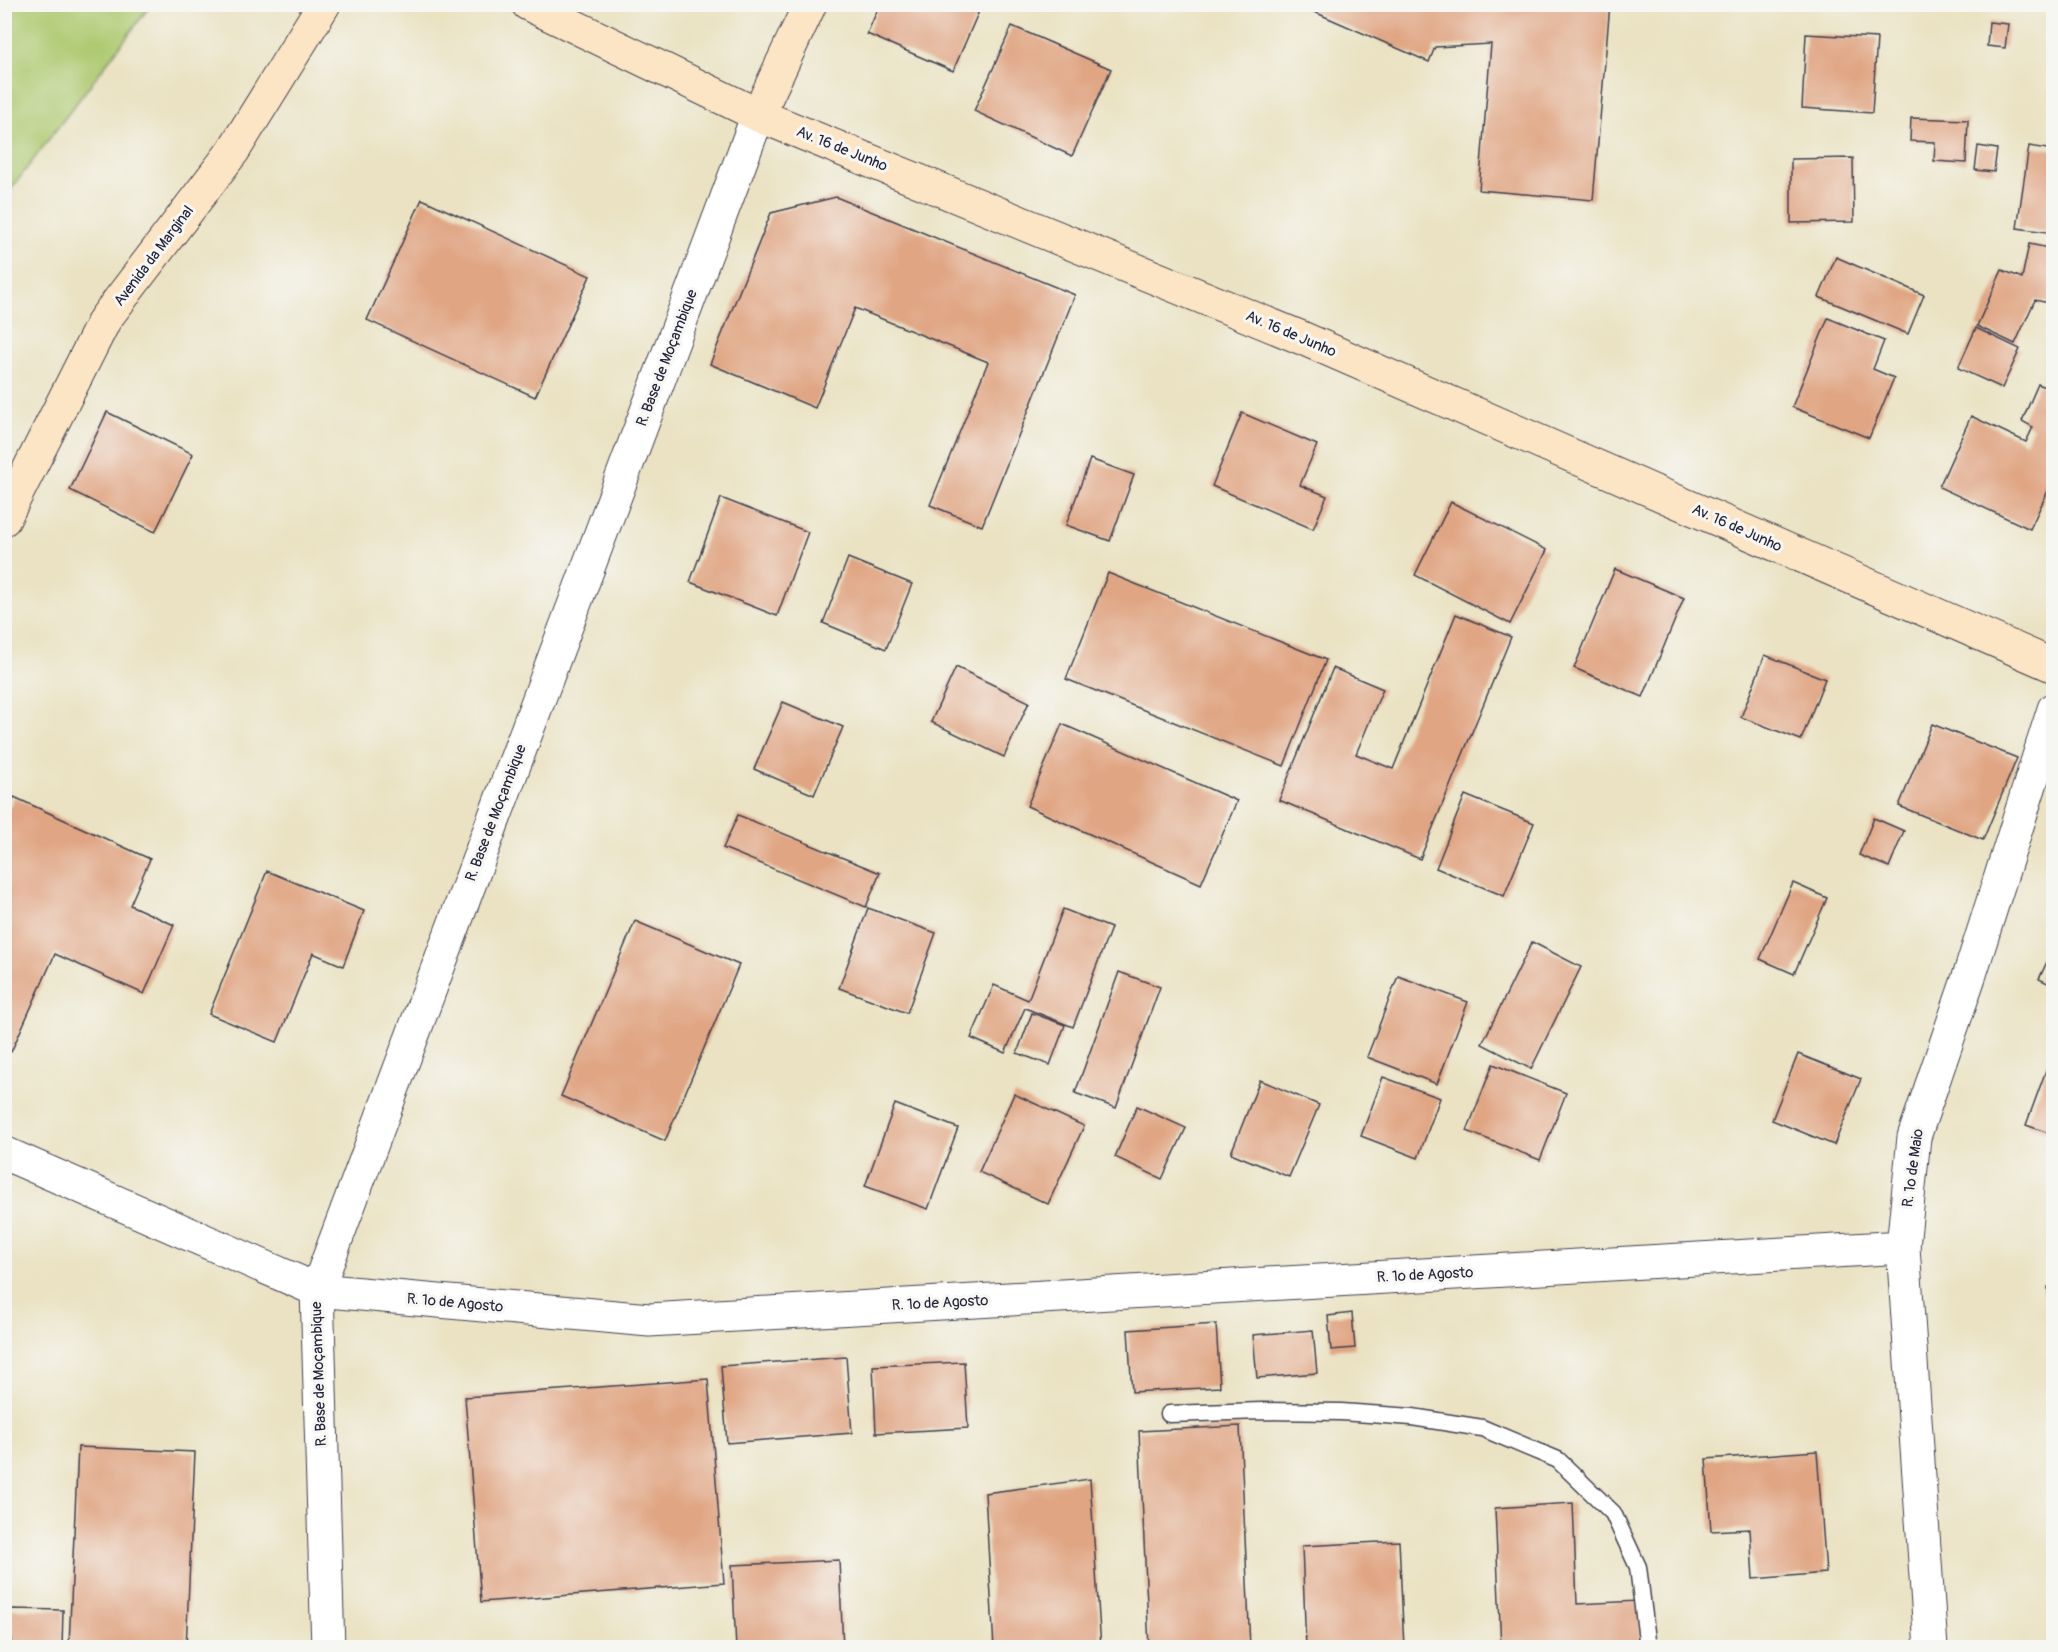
<svg xmlns="http://www.w3.org/2000/svg" width="2058" height="1652" font-family="Pangolin,sans-serif">
<rect width="100%" height="100%" fill="#f6f6f2"/>
<filter id="ink" filterUnits="userSpaceOnUse"><feTurbulence type="fractalNoise" baseFrequency=".0167" numOctaves="2"/><feDisplacementMap in="SourceGraphic" scale="12" xChannelSelector="R" yChannelSelector="G"/><feConvolveMatrix kernelMatrix="1 2 1 2 8 2 1 2 1" color-interpolation-filters="sRGB"/></filter>
<filter id="wash" filterUnits="userSpaceOnUse"><feTurbulence type="fractalNoise" baseFrequency=".008" numOctaves="4" result="noise"/><feDisplacementMap in="SourceGraphic" scale="24" xChannelSelector="R" yChannelSelector="G"/><feGaussianBlur stdDeviation="1.35" result="paint"/><feColorMatrix in="noise" values="0 0 0 0 0 0 0 0 0 0 0 0 0 0 0 0 0 1.4 0 .05"/><feComposite in="paint" operator="in"/></filter>
<g filter="url(#wash)">
<rect width="100%" height="100%" fill="#eae2c2"/>
<!-- green -->
<path fill="#adc96f" stroke="#687655" stroke-width="1.5" d="M5,4l146,1 -146,192 -1,-192z"/>
<g id="blocks">
<!-- building -->
<g fill="#e0a583">
<path d="M880,4h102l-29,67 -86,-37z"/>
<path d="M1296,4h145l11,5 42,-2v-3h116l-17,196 -114,-10 12,-146 -56,3 -6,15z"/>
<path d="M1989,22l19,2 -3,24 -18,-2z"/>
<path d="M1012,26l99,43 -39,87 -98,-45z"/>
<path d="M1806,34l71,4 -5,75 -70,-5z"/>
<path d="M1911,118l57,2 -2,43 -32,-2 1,-19 -25,-1z"/>
<path d="M1978,146l19,3 -3,23 -19,-2z"/>
<path d="M2029,146l25,4v83l-37,-5z"/>
<path d="M1853,158l1,64 -63,1v-64z"/>
<path d="M836,197l239,98 -93,231 -52,-21 58,-143 -133,-54 -40,100 -105,-44 61,-151z"/>
<path d="M422,199l168,77 -55,121 -168,-77z"/>
<path d="M2029,244l25,5v55l-19,-4 -20,44 -38,-18 25,-56 20,8z"/>
<path d="M1836,257l88,38 -16,39 -89,-37z"/>
<path d="M1828,318l56,23 -11,28 21,9 -25,60 -77,-31z"/>
<path d="M1976,328l44,21 -18,39 -44,-20z"/>
<path d="M2038,384l16,7v87l-24,51 -91,-42 32,-71 55,26 7,-15 -11,-6z"/>
<path d="M107,412l86,42 -38,78 -85,-42z"/>
<path d="M1242,413l75,32 -17,40 27,11 -14,33 -101,-43z"/>
<path d="M1090,459l44,16 -24,66 -44,-16z"/>
<path d="M721,498l87,34 -31,84 -87,-34z"/>
<path d="M1451,502l96,48 -37,74 -95,-49z"/>
<path d="M848,558l64,26 -26,65 -63,-26z"/>
<path d="M1615,569l69,29 -41,99 -69,-29z"/>
<path d="M1108,573l218,87 -42,106 -218,-87z"/>
<path d="M1456,614l55,23 -91,222 -141,-59 54,-132 50,21 -27,65 37,15z"/>
<path d="M1765,655l60,24 -24,61 -60,-23z"/>
<path d="M956,667l73,35 -25,55 -73,-35z"/>
<path d="M783,702l60,25 -29,68 -60,-26z"/>
<path d="M1062,724l175,77 -36,83 -174,-78z"/>
<path d="M1932,724l85,34 -34,82 -84,-34z"/>
<path d="M1465,795l69,28 -30,73 -68,-28z"/>
<path d="M14,797l136,62 -20,46 44,20 -30,69 -89,-40 -44,98 -7,-3v-231z"/>
<path d="M738,815l142,58 -14,34 -143,-59z"/>
<path d="M1874,818l30,13 -15,36 -30,-12z"/>
<path d="M267,871l97,40 -21,55 -30,-13 -36,89 -68,-28z"/>
<path d="M1793,883l34,15 -33,76 -34,-15z"/>
<path d="M868,908l68,25 -29,80 -68,-25z"/>
<path d="M1063,909l48,19 -38,99 -48,-19 -20,45 -34,-15 23,-53 34,15z"/>
<path d="M635,921l104,44 -74,176 -104,-45z"/>
<path d="M1532,942l49,25 -50,102 -49,-25z"/>
<path d="M2054,947v39l-15,-7z"/>
<path d="M1119,972l41,15 -44,121 -41,-15z"/>
<path d="M1398,976l70,26 -31,82 -70,-27z"/>
<path d="M1032,1013l33,12 -15,40 -33,-12z"/>
<path d="M2053,1051h1v84l-28,-10z"/>
<path d="M1798,1054l63,25 -27,66 -62,-25z"/>
<path d="M1493,1064l73,29 -26,67 -73,-29z"/>
<path d="M1383,1077l57,21 -22,60 -57,-22z"/>
<path d="M1260,1080l59,25 -30,72 -58,-24z"/>
<path d="M1014,1094l70,32 -36,78 -69,-32z"/>
<path d="M895,1104l63,24 -30,81 -63,-23z"/>
<path d="M1137,1106l49,22 -24,51 -47,-22z"/>
<path d="M2048,1287h6v79h-2z"/>
<path d="M1352,1313l3,35 -24,2 -3,-34z"/>
<path d="M1216,1324l4,63 -88,5 -4,-62z"/>
<path d="M1313,1330l4,43 -60,5 -4,-43z"/>
<path d="M846,1357l6,76 -125,10 -6,-77z"/>
<path d="M964,1362l4,66 -92,5 -3,-67z"/>
<path d="M708,1379l16,204 -243,19 -16,-205z"/>
<path d="M1240,1426l10,222h-101l-10,-217z"/>
<path d="M78,1447l117,5 -9,196 -117,-3z"/>
<path d="M1817,1451l9,122 -73,6 -3,-50 -39,2 -5,-72z"/>
<path d="M1090,1479l11,169h-107l-9,-155z"/>
<path d="M1573,1503l4,101 62,-3 2,47h-140l-6,-140z"/>
<path d="M1399,1541l5,107h-98l-4,-102z"/>
<path d="M839,1560l4,88h-107l-4,-83z"/>
<path d="M11,1609l52,1 -1,38h-51z"/>
</g>
</g>
</g>
<g filter="url(#ink)">
<use href="#blocks" fill-opacity="0" stroke="#403f4f" stroke-width="1.5"/>
<g fill="none" stroke-linecap="round" stroke-linejoin="round">
<!-- lane casing -->
<g stroke="#403f4f" stroke-width="19">
<path id="lane" d="M1169,1414l93,-3 79,1 71,5 70,11 76,32 55,53 25,54 10,81"/>
</g>
<!-- street casing -->
<g stroke="#403f4f" stroke-width="35">
<g id="street">
<path d="M4,1153l313,137 332,30 1254,-73"/>
<path d="M328,1648l-11,-358 441,-1175"/>
<path d="M1931,1648l-28,-401 11,-110 56,-163 84,-265"/>
</g>
</g>
<!-- secondary casing -->
<g stroke="#403f4f" stroke-width="35">
<g id="secondary">
<path d="M528,4l230,111 544,223 752,328"/>
<path d="M758,115l52,-111"/>
<path d="M4,519l101,-200 128,-168 91,-147"/>
</g>
</g>
<!-- lane -->
<use href="#lane" stroke="#fff" stroke-width="16"/>
<!-- street -->
<use href="#street" stroke="#fff" stroke-width="33"/>
<!-- secondary -->
<use href="#secondary" stroke="#fce5c4" stroke-width="33"/>
</g>
</g>
<g text-anchor="middle" dominant-baseline="central" stroke-width="6" stroke-linejoin="round" paint-order="stroke">
<!-- street labels -->
<g font-size="15" fill="#22223b" stroke="#f6f6f2">
<text transform="translate(842 149) rotate(22)">Av. 16 de Junho</text>
<text transform="translate(154 256) rotate(-53)">Avenida da Marginal</text>
<text transform="translate(1291 334) rotate(23)">Av. 16 de Junho</text>
<text transform="translate(667 358) rotate(-69)">R. Base de Moçambique</text>
<text transform="translate(1737 528) rotate(24)">Av. 16 de Junho</text>
<text transform="translate(496 813) rotate(-69)">R. Base de Moçambique</text>
<text transform="translate(1913 1168) rotate(-82)">R. 1º de Maio</text>
<text transform="translate(1425 1275) rotate(-3)">R. 1º de Agosto</text>
<text transform="translate(455 1303) rotate(5)">R. 1º de Agosto</text>
<text transform="translate(940 1303) rotate(-3)">R. 1º de Agosto</text>
<text transform="translate(319 1374) rotate(-92)">R. Base de Moçambique</text>
</g>
</g>
<!-- margin -->
<rect width="2058" height="1652" fill="none" stroke="#f6f6f2" stroke-width="24"/>
</svg>
